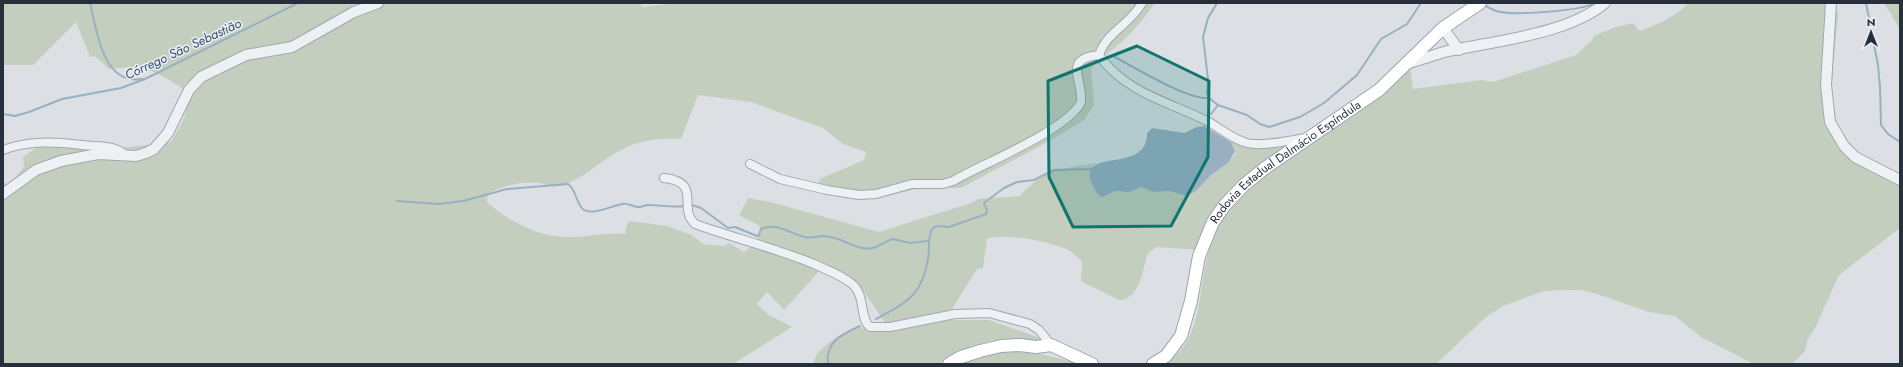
<svg xmlns="http://www.w3.org/2000/svg" width="1903" height="367" font-family="Jost,sans-serif">
<rect width="100%" height="100%" fill="#dce0e5"/>
<!-- green -->
<g fill="#c3cebe">
<path d="M3,3h636l4,4 32,-4h480c-11,16 -23,30 -38,43 -9,8 -18,13 -26,23l3,36 -10,15 -31,19 -92,49h-41l-42,10 -60,-9 2,-10 44,-19 2,-8 -23,-8 -20,-16 -72,-26 -53,-7 -17,44c-22,-1 -42,1 -62,12 -21,11 -37,30 -61,35 -5,2 -12,-2 -18,-3 -19,-2 -37,2 -52,11l-1,8c18,17 52,35 77,35 20,1 41,-5 61,-3l3,-13 39,5 25,9 11,9 20,2 6,-3 15,9 13,-10 3,-16 -21,-11 9,-17 22,4 109,30 92,-29 7,-4 42,-3c25,-28 41,-27 76,-33l-6,10c1,10 4,18 13,24l12,-6 6,1 20,-5 12,5 16,-1 18,5 9,-5 14,-15 19,-14 6,-8v-4l-4,-8c13,-2 14,3 25,5 11,1 21,0 32,-1l-35,28 -53,76 -44,-3 -9,8c-4,16 -8,45 -28,45l-38,-19 1,-20c-4,-3 -8,-7 -12,-10 -15,-9 -67,-19 -83,-12l-4,29 -6,1 -32,51h44l51,18 -1,3 -26,-2 -20,1 -22,6 -33,18h-124c0,-8 5,-13 11,-18 24,-19 33,-21 64,-17l-24,-36 -43,-25 -38,42 -17,-18 -10,12 12,11 23,12 -59,37h-730v-183l5,5 16,-19 -1,-10 13,-9 34,-2 59,1 42,-5c11,-19 19,-28 15,-51 -29,-20 -41,-27 -77,-22l-14,-13 -5,1 -14,-35 -43,43h-30z"/>
<path d="M1688,3h142l8,10 -10,114 9,19 32,23 31,17v42l-61,47 -23,51 -9,15 -2,10 -13,13h-38l-53,-27 -26,-21 -26,-4 -52,-18 -15,-4h-17l-21,1 -41,15 -17,11 -50,47h-272c42,-23 33,-81 47,-121 7,-20 19,-37 35,-52l164,-125 3,23 68,-9 12,2 83,-27 18,-17 -1,-2 23,-9 17,-4 6,8c17,-6 37,-14 49,-28z"/>
<path d="M1884,3h16v26z"/>
<path d="M1003,350l26,1 52,13h-118l15,-8z"/>
</g>
<!-- water -->
<path fill="#99b0c3" d="M1204,126l27,16 4,9 -6,11 -19,14 -14,15 -9,5 -18,-5 -16,1 -12,-5 -12,5 -14,-1 -12,6c-6,-2 -7,-6 -10,-11 -19,-41 55,-10 54,-53l5,-5 32,5 13,-6z"/>
<g fill="none" stroke-linecap="round" stroke-linejoin="round">
<!-- stream -->
<g stroke="#99b0c3" stroke-width="2">
<path d="M90,3c6,23 11,72 41,76 4,1 8,0 12,0"/>
<path d="M1217,3l-9,15 -5,19 5,42 -1,14 2,5 9,7 29,10 13,9 9,3 31,-10 24,-14 33,-28 24,-36 26,-15 14,-21"/>
<path d="M1866,3l12,62 2,22 1,38 7,9 12,8"/>
<path d="M1484,5c6,3 10,6 17,7 16,3 81,-1 94,-9"/>
<path d="M1115,57c20,11 73,43 94,41"/>
<path d="M3,114l12,2 14,-4 33,-13 59,-11 24,-9 153,-76"/>
<path d="M1211,114l7,-9"/>
<path d="M397,201l42,3 24,-3 44,-12 61,-5c9,6 8,21 16,26 9,5 28,-4 38,-6 5,-2 11,3 17,3 3,0 6,-2 9,-2 13,0 24,3 36,1"/>
<path d="M692,205l9,3 27,20 7,-1 22,9 2,-1 2,-6c16,-7 29,5 44,8 7,2 12,-1 18,-1 14,0 26,9 39,12 14,3 20,-6 31,-9l17,4 18,-2"/>
<path d="M876,319c31,-17 46,-23 52,-60 2,-10 -1,-20 4,-30l5,-3 12,1 37,-13 1,-4 -3,-7 20,-15 13,-6 17,-2 20,-10 40,-1"/>
<path d="M828,364c-3,-22 14,-30 32,-38"/>
</g>
<!-- minor casing -->
<g stroke="#a2a7ae" stroke-width="10">
<g id="minor">
<path d="M1142,3c-11,21 -35,28 -43,52 25,37 70,47 108,66 13,7 25,18 40,22 16,4 43,-3 60,-5"/>
<path d="M3,150c26,-10 52,-8 79,-5 17,2 30,-1 44,10"/>
<path d="M750,164l30,15 47,11 32,5 17,-1 36,-10h31l10,-3c29,-17 115,-51 128,-79 2,-24 -19,-43 18,-47"/>
<path d="M664,178c39,4 13,30 31,46 39,14 80,24 119,40 13,6 27,11 38,20 14,11 7,34 18,43h20l65,-13 34,-1 41,11 9,6 12,15"/>
</g>
</g>
<!-- tertiary casing -->
<g stroke="#a2a7ae" stroke-width="12">
<g id="tertiary">
<path d="M1831,3l-5,82 4,37 14,24 11,11 45,23"/>
<path d="M1443,28l16,22"/>
<path d="M1406,64c13,-4 26,-8 38,-12 48,-11 123,-17 161,-49"/>
<path d="M3,194l33,-24 25,-9 37,-7 38,2 10,-3 8,-4 14,-16 21,-43 12,-13 45,-22 46,-8 62,-35 24,-9"/>
</g>
</g>
<!-- primary casing -->
<g stroke="#9ca5b0" stroke-width="14">
<g id="primary">
<path d="M949,364l12,-7 19,-6 21,-5 19,-1 16,2 15,-2 41,19"/>
<path id="s1" d="M1153,364l13,-8 15,-20 10,-35 8,-45 14,-34 11,-16 20,-21 21,-17 114,-78 64,-62 37,-25"/>
</g>
</g>
<!-- minor -->
<use href="#minor" stroke="#eef1f4" stroke-width="8"/>
<!-- tertiary -->
<use href="#tertiary" stroke="#eef1f4" stroke-width="10"/>
<!-- primary -->
<use href="#primary" stroke="#fff" stroke-width="12"/>
</g>
<!-- marked area -->
<path fill="#0f766e" fill-opacity="0.2" stroke="#0f766e" stroke-width="3" stroke-linejoin="round" d="M1137,46l72,35 -1,76 -37,69 -98,1 -24,-50 -1,-96z"/>
<g text-anchor="middle" dominant-baseline="central" stroke-width="3" stroke-linejoin="round" paint-order="stroke">
<!-- street labels -->
<g font-size="12" fill="#272f3a" stroke="#ebeff3">
<text stroke="none"><textPath href="#s1" startOffset="254">Rodovia Estadual Dalmácio Espíndula</textPath></text>
</g>
<!-- water labels -->
<g font-size="13" font-style="italic" fill="#34506b" stroke="#ebeff3">
<text transform="translate(183 49) rotate(-25)">Córrego São Sebastião</text>
</g>
</g>
<!-- border -->
<rect width="1903" height="367" fill="none" stroke="#272f3a" stroke-width="8"/>
<!-- north arrow -->
<g transform="translate(1871 32)" stroke="#ebeff3" stroke-width="3" paint-order="stroke">
<path d="M0-3L7 15L0 10L-7 15Z" fill="#272f3a"/>
<text y="-6" font-size="11" font-weight="bold" text-anchor="middle" fill="#272f3a">N</text>
</g>
</svg>
